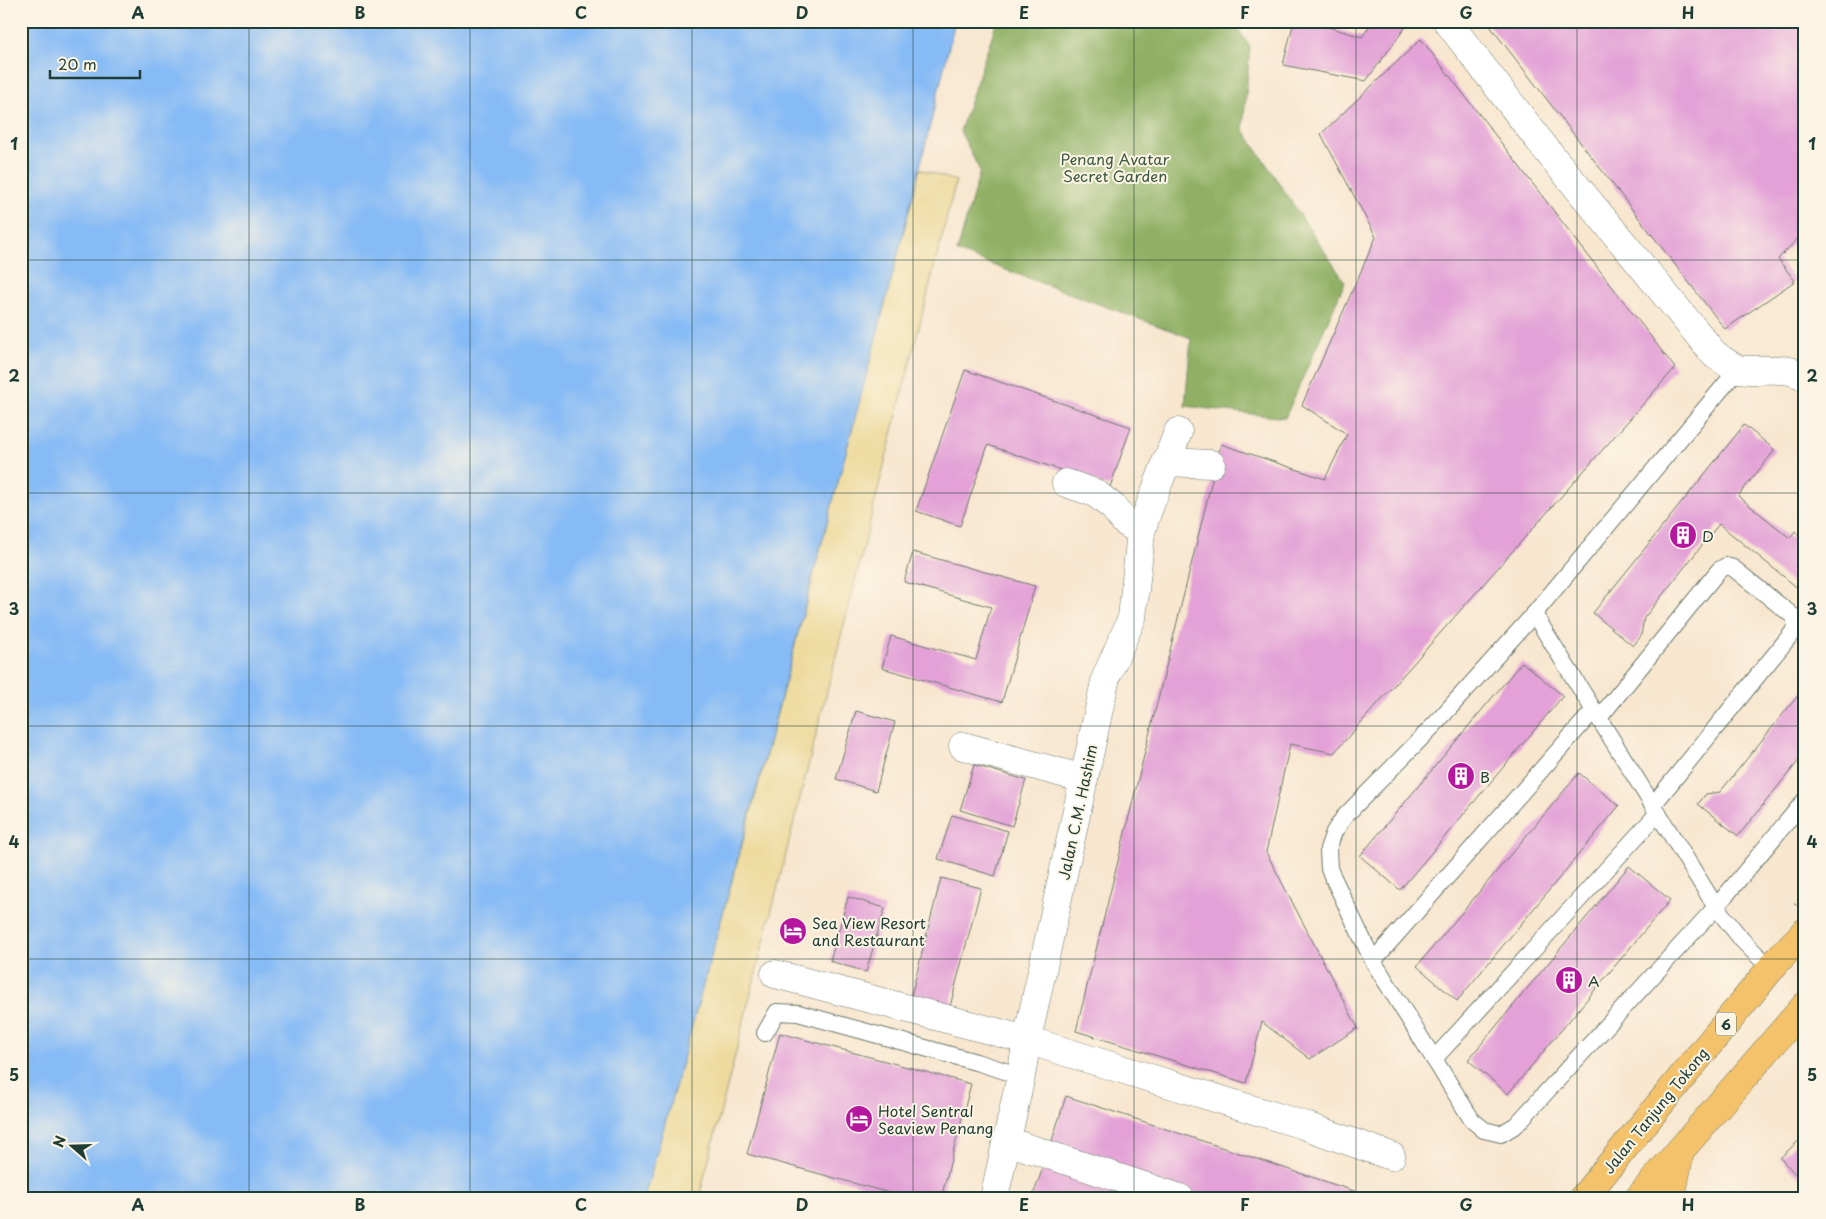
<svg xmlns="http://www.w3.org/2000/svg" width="1826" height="1219" font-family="'Playpen Sans',sans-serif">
<rect width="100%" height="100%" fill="#fcf5e5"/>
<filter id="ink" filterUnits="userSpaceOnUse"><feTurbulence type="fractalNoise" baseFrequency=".02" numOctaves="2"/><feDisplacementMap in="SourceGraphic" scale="10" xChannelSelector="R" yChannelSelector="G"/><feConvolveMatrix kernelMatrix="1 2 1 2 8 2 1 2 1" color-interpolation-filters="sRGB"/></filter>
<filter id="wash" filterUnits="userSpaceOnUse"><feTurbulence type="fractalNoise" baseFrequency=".0096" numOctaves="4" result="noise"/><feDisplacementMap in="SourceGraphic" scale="20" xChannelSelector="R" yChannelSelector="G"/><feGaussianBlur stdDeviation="1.12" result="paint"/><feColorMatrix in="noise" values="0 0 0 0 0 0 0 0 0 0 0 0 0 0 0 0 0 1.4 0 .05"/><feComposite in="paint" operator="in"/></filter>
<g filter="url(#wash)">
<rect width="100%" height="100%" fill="#f8e6cf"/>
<!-- forest -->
<path fill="#90b165" stroke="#58774c" d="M997,21h236l17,26 -7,82 102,153 -60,136 -100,-12 6,-68 -234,-86 23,-81 -20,-40z"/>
<!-- sand -->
<path fill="#eeda9e" stroke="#868c69" d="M920,169l36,12 -257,1017h-55l108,-389z"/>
<!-- water -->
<path fill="#87bbf5" stroke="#537c94" d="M21,21h934c-43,185 -92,368 -141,551 -55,209 -111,418 -170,626h-623z"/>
<g id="blocks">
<!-- building -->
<g fill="#e3a1d7">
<path d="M1294,21h14l54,16 11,-16h37l-44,60 -83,-16z"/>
<path d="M1486,21h319v93l-3,2 3,3v112l-27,28 17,22 -70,48z"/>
<path d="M1421,39l254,329 -341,385 -44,-9 -24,108 92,176 -48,31 -48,-37 -16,61 -170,-52 145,-587 104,35 22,-45 -45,-29 74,-168 -55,-103z"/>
<path d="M965,370l166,57 -21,60 -122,-42 -28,81 -44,-15z"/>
<path d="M1744,425l31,25 -37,46 52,42 5,-7 10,8v55l-86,-70 -75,94 -3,18 -8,10 -40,-33z"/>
<path d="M913,552l122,34 -33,116 -120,-34 9,-32 85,24 15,-53 -87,-25z"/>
<path d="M1522,662l41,34 -163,194 -40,-34z"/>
<path d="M1805,687v66l-67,83 -40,-32 8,-10 14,-2z"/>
<path d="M856,711l39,11 -19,69 -40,-12z"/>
<path d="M974,765l52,15 -14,46 -52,-16z"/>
<path d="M1579,773l40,33 -162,195 -40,-35z"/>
<path d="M952,815l56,16 -13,45 -57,-17z"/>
<path d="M1629,866l41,34 -162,194 -40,-34z"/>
<path d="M941,878l40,10 -33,126 -39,-10z"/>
<path d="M848,897l37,11 -19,64 -36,-11z"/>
<path d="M780,1033l191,51 -30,114h-33l-161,-44z"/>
<path d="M1066,1096l291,96 -2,6h-150l-155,-51z"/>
<path d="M1805,1135v49l-25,-26z"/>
<path d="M1044,1165l99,33h-111z"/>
</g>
</g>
</g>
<g filter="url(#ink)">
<use href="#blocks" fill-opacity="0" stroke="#6b786a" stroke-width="1"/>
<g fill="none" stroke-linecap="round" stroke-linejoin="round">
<!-- lane casing -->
<g stroke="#6b786a" stroke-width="18">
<g id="lane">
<path d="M1738,369l-204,245 -98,109 -92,94 -10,15 -6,17 1,20 44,92 99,159 12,10 17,4 15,-9 200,-218 89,-107"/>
<path d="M1534,614l182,293 26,33 29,29"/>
<path d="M1599,718l120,-148 7,-4 7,2 60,48 3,7 -3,9 -140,173"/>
<path d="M1373,961l221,-251"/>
<path d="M765,1033l12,-21 21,1 178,49 45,14"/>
<path d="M1434,1059l224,-246"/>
</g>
</g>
<!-- street casing -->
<g stroke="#6b786a" stroke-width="29">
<g id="street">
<path d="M1447,21l98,127 170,207c7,4 16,12 24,14 22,4 45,-5 66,8"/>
<path d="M1166,462l45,2"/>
<path d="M1066,483l29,10 18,14 12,15 16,10"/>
<path d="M963,746l121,33"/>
<path d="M775,974l252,66 276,85 88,31"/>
<path d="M1007,1141l173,57"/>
<path d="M994,1198l27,-122 6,-36 79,-363 26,-59 9,-86 6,-19 31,-81"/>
</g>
</g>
<!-- primary casing -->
<g stroke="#6b786a" stroke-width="29">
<g id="primary">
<path d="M1583,1198l194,-237 28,-29"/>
<path d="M1639,1198l166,-192"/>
<path d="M1671,1198l9,-46"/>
</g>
</g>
<!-- path -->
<path stroke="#6b786a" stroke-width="3" stroke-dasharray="1 4" stroke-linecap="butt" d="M1795,905l10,-11"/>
<!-- lane -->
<use href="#lane" stroke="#fff" stroke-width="16"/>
<!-- street -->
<use href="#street" stroke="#fff" stroke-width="28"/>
<!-- primary -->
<use href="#primary" stroke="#f3c26a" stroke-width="28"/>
</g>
</g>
<!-- grid -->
<path fill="none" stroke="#1f3d34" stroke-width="1" stroke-opacity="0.55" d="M249,21v1177M470,21v1177M692,21v1177M913,21v1177M1134,21v1177M1356,21v1177M1577,21v1177M21,260h1784M21,493h1784M21,726h1784M21,959h1784"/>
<!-- icons -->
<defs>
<g id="building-disc" transform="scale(1.4375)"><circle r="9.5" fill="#b5179e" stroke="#fcf5e5"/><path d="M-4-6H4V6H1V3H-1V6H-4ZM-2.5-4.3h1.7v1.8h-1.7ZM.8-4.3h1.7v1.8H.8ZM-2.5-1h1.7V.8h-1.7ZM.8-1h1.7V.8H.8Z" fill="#fff"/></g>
<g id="hotel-disc" transform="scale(1.4375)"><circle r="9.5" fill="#b5179e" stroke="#fcf5e5"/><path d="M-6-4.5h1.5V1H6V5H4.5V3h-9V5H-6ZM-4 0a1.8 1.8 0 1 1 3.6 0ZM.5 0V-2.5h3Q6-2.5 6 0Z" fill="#fff"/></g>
</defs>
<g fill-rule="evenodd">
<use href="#building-disc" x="1683" y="535"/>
<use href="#building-disc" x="1461" y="776"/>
<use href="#hotel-disc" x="793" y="931"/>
<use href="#building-disc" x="1569" y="980"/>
<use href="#hotel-disc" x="859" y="1119"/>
</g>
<g text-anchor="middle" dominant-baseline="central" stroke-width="4" stroke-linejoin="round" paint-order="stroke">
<!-- shield labels -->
<rect fill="#fcf5e5" stroke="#617469" stroke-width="1" x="1716" y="1012.5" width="20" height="23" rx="4"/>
<g font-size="14" font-weight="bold" fill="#1f3d34">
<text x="1726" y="1024">6</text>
</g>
<!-- park labels -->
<g font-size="15" fill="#3d5a41" stroke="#fcf5e5">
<text x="1115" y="158">Penang Avatar<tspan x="1115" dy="17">Secret Garden</tspan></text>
</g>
<!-- poi labels -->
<g font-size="15" fill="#1f3d34" stroke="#fcf5e5" text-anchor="start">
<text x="1702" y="535">D</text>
<text x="1480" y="776">B</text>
<text x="812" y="922">Sea View Resort<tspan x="812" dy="17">and Restaurant</tspan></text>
<text x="1588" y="980">A</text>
<text x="878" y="1110">Hotel Sentral<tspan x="878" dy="17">Seaview Penang</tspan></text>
</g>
<!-- street labels -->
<g font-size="15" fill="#1f3d34" stroke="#fcf5e5">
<text transform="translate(1077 812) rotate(-78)">Jalan C.M. Hashim</text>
<text transform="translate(1655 1110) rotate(-51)">Jalan Tanjung Tokong</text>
</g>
</g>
<!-- margin -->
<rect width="1826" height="1219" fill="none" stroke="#fcf5e5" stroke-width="55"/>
<!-- north arrow -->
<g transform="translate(72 1146) rotate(290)" stroke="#fcf5e5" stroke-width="4" paint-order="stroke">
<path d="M0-4L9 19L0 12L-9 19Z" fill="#1f3d34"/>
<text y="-8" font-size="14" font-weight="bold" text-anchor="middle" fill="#1f3d34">N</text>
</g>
<!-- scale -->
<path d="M50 70v8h90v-8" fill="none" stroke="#1f3d34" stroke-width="2.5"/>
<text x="58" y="70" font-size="15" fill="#1f3d34" stroke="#fcf5e5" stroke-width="4" paint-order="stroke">20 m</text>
<rect x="28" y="28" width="1770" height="1164" fill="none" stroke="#1f3d34" stroke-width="2"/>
<g font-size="16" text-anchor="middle" font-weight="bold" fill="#1f3d34">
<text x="138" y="19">A</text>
<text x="360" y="19">B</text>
<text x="581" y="19">C</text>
<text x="802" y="19">D</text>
<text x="1024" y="19">E</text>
<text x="1245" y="19">F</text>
<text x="1466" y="19">G</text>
<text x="1688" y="19">H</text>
<text x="14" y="150">1</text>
<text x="1812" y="150">1</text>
<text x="14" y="382">2</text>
<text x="1812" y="382">2</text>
<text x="14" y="615">3</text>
<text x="1812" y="615">3</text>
<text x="14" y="848">4</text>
<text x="1812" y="848">4</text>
<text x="14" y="1081">5</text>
<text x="1812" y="1081">5</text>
<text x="138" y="1211">A</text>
<text x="360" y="1211">B</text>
<text x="581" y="1211">C</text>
<text x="802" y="1211">D</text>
<text x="1024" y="1211">E</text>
<text x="1245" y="1211">F</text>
<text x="1466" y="1211">G</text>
<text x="1688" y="1211">H</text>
</g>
</svg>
